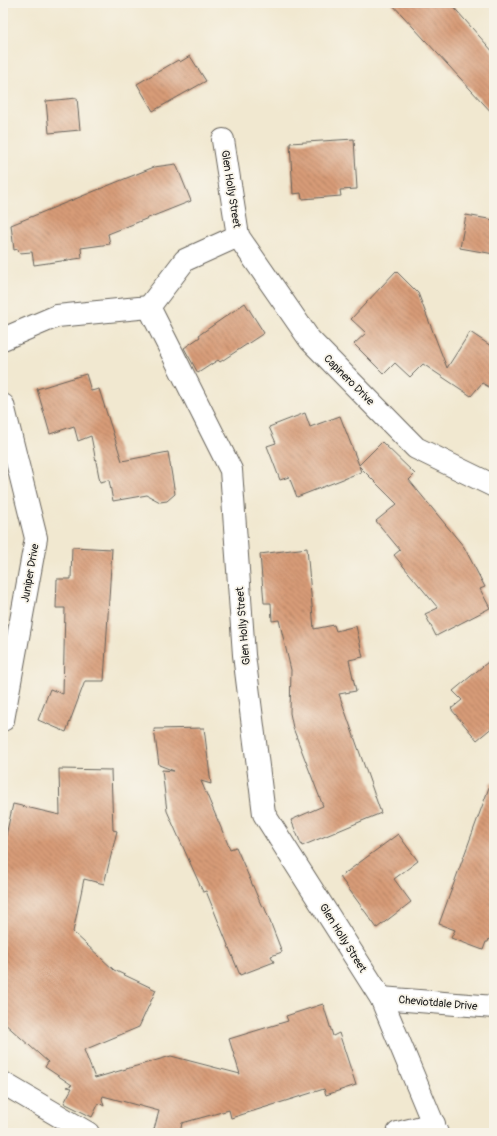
<svg xmlns="http://www.w3.org/2000/svg" width="497" height="1136" font-family="Pangolin,sans-serif">
<defs>
<pattern id="building-back-hatch" width="6" height="6" patternUnits="userSpaceOnUse"><rect width="6" height="6" fill="#d79b77"/><path d="M-1 5l2 2M0 0l6 6M5-1l2 2" fill="none" stroke="#ae7e61"/></pattern>
</defs>
<rect width="100%" height="100%" fill="#f7f3e8"/>
<filter id="ink" filterUnits="userSpaceOnUse"><feTurbulence type="fractalNoise" baseFrequency=".025" numOctaves="2"/><feDisplacementMap in="SourceGraphic" scale="8" xChannelSelector="R" yChannelSelector="G"/><feConvolveMatrix kernelMatrix="1 2 1 2 8 2 1 2 1" color-interpolation-filters="sRGB"/></filter>
<filter id="wash" filterUnits="userSpaceOnUse"><feTurbulence type="fractalNoise" baseFrequency=".012" numOctaves="4" result="noise"/><feDisplacementMap in="SourceGraphic" scale="16" xChannelSelector="R" yChannelSelector="G"/><feGaussianBlur stdDeviation="0.9" result="paint"/><feColorMatrix in="noise" values="0 0 0 0 0 0 0 0 0 0 0 0 0 0 0 0 0 1.4 0 .05"/><feComposite in="paint" operator="in"/></filter>
<g filter="url(#wash)">
<rect width="100%" height="100%" fill="#f1e8d0"/>
<g id="blocks">
<!-- building -->
<g fill="url(#building-back-hatch)">
<path d="M391,3h59l44,50v62z"/>
<path d="M190,56l16,25 -53,30 -16,-27 41,-24 2,2z"/>
<path d="M77,98l3,32 -31,3 -3,-32z"/>
<path d="M354,139l3,50 -17,1 1,6 -39,3 -1,-6 -8,1 -3,-51z"/>
<path d="M176,164l15,37 -83,33 2,10 -29,4 1,10 -48,7 -2,-13 -13,1 -1,-4 -4,1 -3,-25 143,-58z"/>
<path d="M466,215l28,5v34l-34,-6z"/>
<path d="M396,271l22,22 29,75 23,-36 24,16v42l-12,-7 -11,13 -48,-32 -13,13 -15,-14 -11,11 -30,-30 12,-11 -15,-14z"/>
<path d="M245,303l19,30 -44,29 -2,-2 -20,13 -14,-25 16,-11 -1,-2z"/>
<path d="M86,374l5,17 8,-2 23,72 46,-9 7,42 -8,7 -7,1 -13,-7 -34,6 -4,-21 -9,2 -9,-46 -13,5 -4,-15 -24,8 -13,-45z"/>
<path d="M305,413l5,14 30,-11 19,49 23,-23 33,32 -6,6 55,67 21,40 -5,2 10,19 -54,28 -11,-22 13,-6 -44,-53 6,-5 -24,-29 21,-17 -38,-38 2,6 -64,25 -8,-20 -9,3 -13,-34 9,-3 -7,-16z"/>
<path d="M72,547l40,2 -8,132h-19l-19,51 -28,-12 12,-31 13,5 2,-86h-9l1,-29h14z"/>
<path d="M307,548l7,81 20,-4 2,6 20,-5 7,31 -14,3 7,31 -17,3 42,119 -79,33 -11,-26 32,-14 -30,-78 -3,-15 1,-43 -12,-50 -7,1 -1,-18h-7l-4,-49z"/>
<path d="M494,657v69l-17,14 -26,-31 11,-9 -9,-9z"/>
<path d="M204,728l7,56 -10,-3 29,68 6,-2 26,60 2,-1 18,46 -11,4 3,6 -34,13 -34,-84 -3,1 -36,-81 -5,-41 12,1 -15,-6 -5,-36z"/>
<path d="M59,769l52,1 2,60 4,1 -13,53 -20,-5 -11,53 41,38 42,20 -17,37 -55,23 11,28 76,-22 69,18 -11,-35 59,-18 -2,-5 37,-12 10,32 6,-3 17,52 -30,10 -2,-6 -93,29 -2,-8 -47,13 -2,10h-27l6,-22 -56,-15 -1,3 2,7 -5,-3 -7,14 -28,-14 8,-15 -5,-1 5,-2 -27,-18 3,-5 -45,-40v-173l10,-45 47,11z"/>
<path d="M491,782l3,1v158l-5,-2 -1,3h-2l-3,8 -32,-12 4,-8 -16,-6z"/>
<path d="M398,834l20,27 -24,18 17,23 -34,26 -37,-51z"/>
</g>
</g>
</g>
<g filter="url(#ink)">
<use href="#blocks" fill-opacity="0" stroke="#67635b" stroke-width="1"/>
<g fill="none" stroke-linecap="round" stroke-linejoin="round">
<!-- street casing -->
<g stroke="#67635b" stroke-width="24">
<g id="street">
<path d="M238,236l72,104 106,108 78,38"/>
<path d="M149,307l82,163 13,185 20,159 117,184 56,135"/>
<path d="M149,307l36,-47 53,-24 -15,-96"/>
<path d="M3,339l54,-23 92,-9"/>
<path d="M3,405l33,133 -33,182"/>
<path d="M381,998l113,9"/>
<path d="M3,1083l85,50"/>
<path d="M398,1133l36,-9"/>
</g>
</g>
<!-- street -->
<use href="#street" stroke="#fff" stroke-width="22"/>
</g>
</g>
<g text-anchor="middle" dominant-baseline="central" stroke-width="3.5" stroke-linejoin="round" paint-order="stroke">
<!-- street labels -->
<g font-size="11" fill="#1c1c1c" stroke="#f7f3e8">
<text transform="translate(231 189) rotate(81)">Glen Holly Street</text>
<text transform="translate(349 380) rotate(45)">Capinero Drive</text>
<text transform="translate(30 573) rotate(-80)">Juniper Drive</text>
<text transform="translate(243 626) rotate(-95)">Glen Holly Street</text>
<text transform="translate(343 938) rotate(58)">Glen Holly Street</text>
<text transform="translate(438 1003) rotate(5)">Cheviotdale Drive</text>
</g>
</g>
<!-- margin -->
<rect width="497" height="1136" fill="none" stroke="#f7f3e8" stroke-width="16"/>
</svg>
